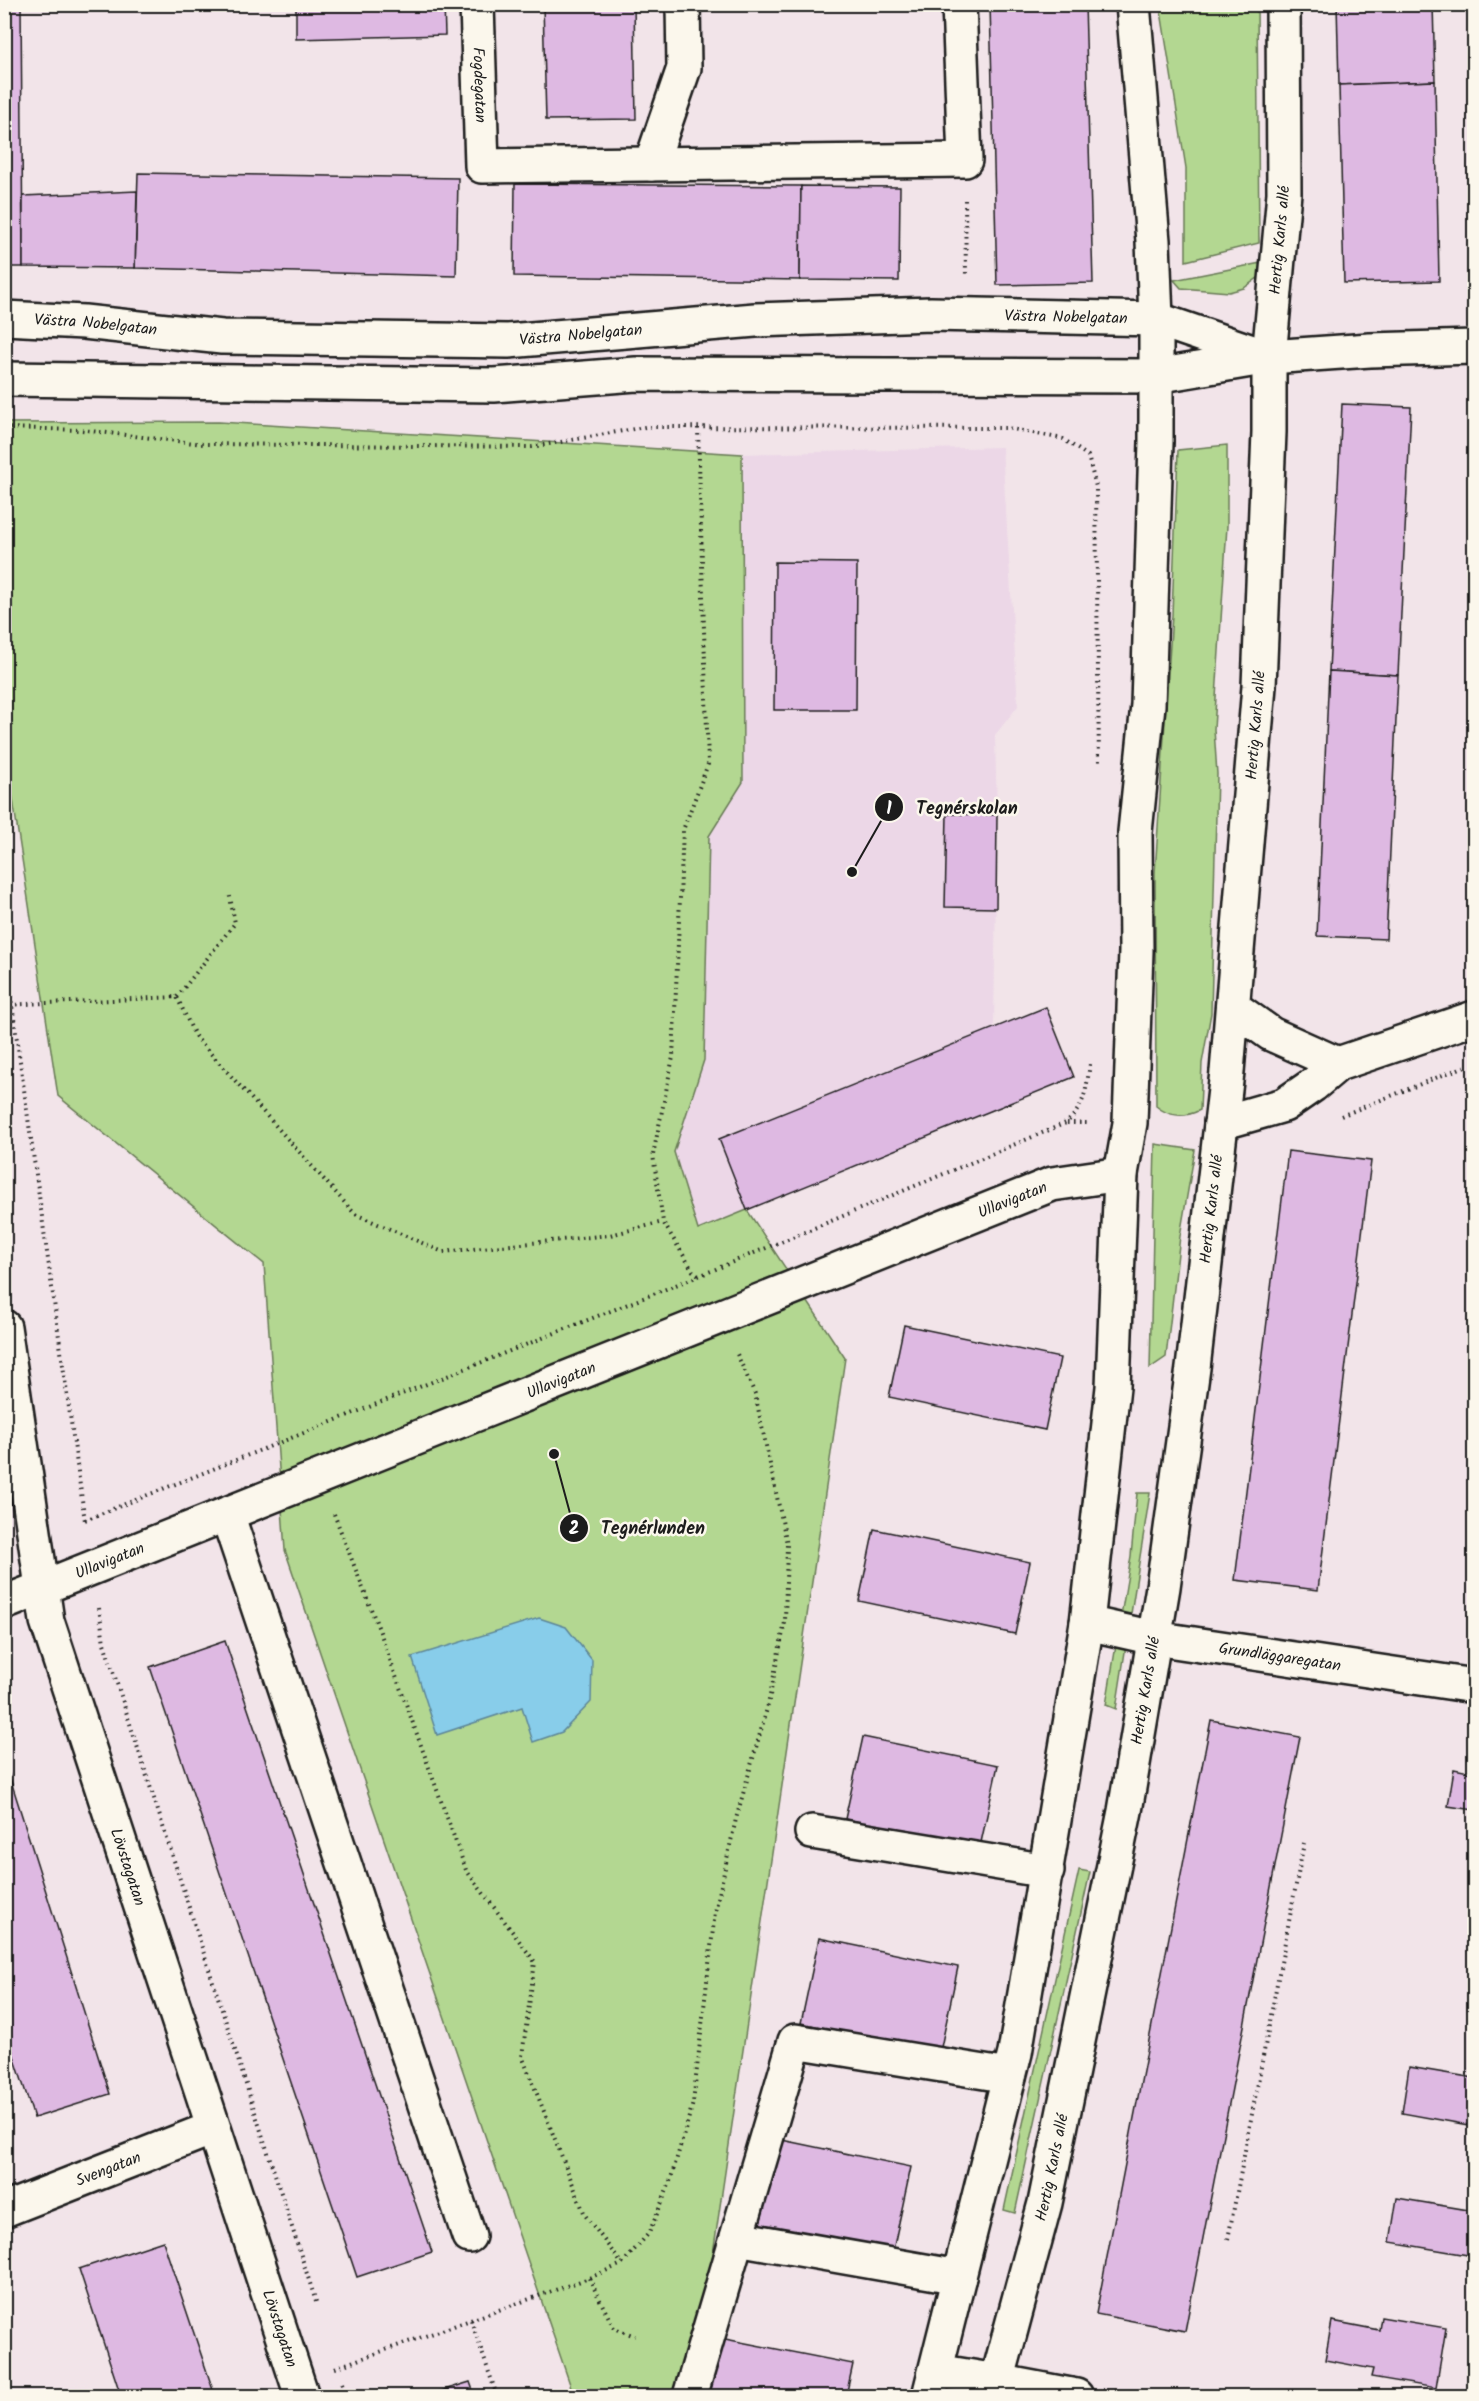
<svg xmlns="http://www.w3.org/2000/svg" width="1479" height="2401" font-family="Kalam,sans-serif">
<rect width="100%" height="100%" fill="#f2e4e9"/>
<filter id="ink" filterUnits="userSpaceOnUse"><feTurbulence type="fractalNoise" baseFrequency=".0167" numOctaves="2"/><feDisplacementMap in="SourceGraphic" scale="12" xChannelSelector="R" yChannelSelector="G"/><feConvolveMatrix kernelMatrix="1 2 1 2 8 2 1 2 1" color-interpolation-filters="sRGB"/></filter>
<g filter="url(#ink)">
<!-- built -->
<path fill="#ecd7e7" d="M1002,447l16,259 -23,29 2,80 -3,212 52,-20 28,70 -376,153 -24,-78 30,-92 5,-224 34,-54 -1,-328z"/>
<!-- green -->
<g fill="#b3d791" stroke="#687a56" stroke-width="1.5">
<path d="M1160,5h97l2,238 -73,18v-93z"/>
<path d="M1261,263l-2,14 -15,11 -15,4 -48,-4 -7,-8z"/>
<path d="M219,422l523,32 1,328 -34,54 -5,224 -30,92 24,78 49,-20 98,148 -153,1038h-118l-289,-846 -21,-286 -206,-168 -53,-349 -1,-324z"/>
<path d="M1227,445v81l-13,203 3,45 -6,239 -9,50 -2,47c-15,8 -31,7 -44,-4l-1,-233 17,-258 6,-165z"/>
<path d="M1155,1144l40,6 -15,86 -14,121 -16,11z"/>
<path d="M1137,1493h13l-34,216 -10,-4 25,-149z"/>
<path d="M1079,1870l11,2 -75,341 -11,-3z"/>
</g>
<!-- water -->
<path fill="#88cdea" stroke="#5d8698" stroke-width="1.5" d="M539,1618l27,9 26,33 -1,42 -29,30 -29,10 -11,-35 -85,28 -25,-78z"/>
<!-- building -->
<g fill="#deb9e2" stroke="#1c1c1c" stroke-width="1.5">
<path d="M4,4h17l2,263h-19z"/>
<path d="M296,4h148l1,31 -149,4z"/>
<path d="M543,4h91l2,115 -90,1z"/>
<path d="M990,4h95l8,279 -96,2z"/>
<path d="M1337,4h96l2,77 -96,4z"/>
<path d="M1435,81l4,200 -95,2 -5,-198z"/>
<path d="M138,173l320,5 -2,98 -321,-8z"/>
<path d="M515,184l286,2 -1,94 -286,-4z"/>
<path d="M801,186l99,1 -1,94 -99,-1z"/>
<path d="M137,191l-2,77 -112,-1v-71z"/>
<path d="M1342,404l69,3 -13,268 -69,-4z"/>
<path d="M775,562l82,1 -1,147h-82z"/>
<path d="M1329,671l69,4 -12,264 -69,-3z"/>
<path d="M947,814l50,1 -1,93 -51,-1z"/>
<path d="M1046,1007l28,70 -327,133 -28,-71z"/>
<path d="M1288,1151l83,10 -53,429 -83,-10z"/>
<path d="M904,1325l156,33 -15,72 -156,-33z"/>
<path d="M874,1529l156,33 -15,72 -156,-33z"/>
<path d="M225,1641l207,611 -75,25 -207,-610z"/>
<path d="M1211,1720l89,17 -115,594 -89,-17z"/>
<path d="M863,1737l135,28 -18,82 -135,-28z"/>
<path d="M4,1759l106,335 -76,24 -30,-93z"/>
<path d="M1454,1769l20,4v37l-26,-4z"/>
<path d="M819,1938l139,29 -18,85 -139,-29z"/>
<path d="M1474,1942v45l-6,-1z"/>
<path d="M1409,2067l65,11v48l-72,-13z"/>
<path d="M777,2139l134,28 -19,88 -134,-28z"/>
<path d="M1397,2198l77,13v45l-84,-14z"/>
<path d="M163,2241l52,155h-94l-42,-127z"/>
<path d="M1381,2317l65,11 -10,60 -65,-11 2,-8 -48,-9 7,-39 47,9z"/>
<path d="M720,2338l133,26 -7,32h-136z"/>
<path d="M470,2382l5,14h-50z"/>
</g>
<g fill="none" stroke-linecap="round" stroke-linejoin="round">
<!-- minor casing -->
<g stroke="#1c1c1c" stroke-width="38">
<g id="minor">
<path id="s1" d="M477,4l5,162 483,-6 -6,-156"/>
<path d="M651,164l33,-96 -1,-64"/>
<path d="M1233,1007l38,27 67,30"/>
<path d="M1221,1123l63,-18 29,-20 25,-21 136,-46"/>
<path id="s2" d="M4,1327l43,294 255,775"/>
<path d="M227,1514l242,722"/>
<path id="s3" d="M4,1603l1048,-419 69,-10"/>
<path id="s4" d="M1087,1623l67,15 320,48"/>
<path d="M812,1832l235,39"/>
<path id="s5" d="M4,2210l209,-82"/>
<path d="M737,2238l222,39"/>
<path d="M997,2381l79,15"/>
<path d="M690,2396l105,-355 214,35"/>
</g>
</g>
<!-- major casing -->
<g stroke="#1c1c1c" stroke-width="38">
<g id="major">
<path id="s6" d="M4,318l80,4 138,15 286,4 247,-21 176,-6 225,5 108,37"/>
<path d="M4,379l490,6 142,-11 520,2 113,-19 101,-7 104,-3"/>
<path d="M936,2371l61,10"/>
<path d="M929,2396l86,-343 72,-430 26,-236 8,-213 9,-51 6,-172 -1,-119 13,-127 8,-263v-123l-3,-78 -20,-237"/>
<path id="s7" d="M993,2396l52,-193 80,-392 38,-224 30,-219 34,-296 32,-386 10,-254v-75l15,-164 -1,-189"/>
</g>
</g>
<!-- path -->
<g stroke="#1c1c1c" stroke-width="4" stroke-dasharray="1.5 4.5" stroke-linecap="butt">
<path d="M965,200l1,76"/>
<path d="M4,428l78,2 121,14 329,3 113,-20 362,1 56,11 25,17 8,31 3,279"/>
<path d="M698,428l10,336 -25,66 -10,227 -20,98 10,67 30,49 7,5"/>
<path d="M4,948l81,573"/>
<path d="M177,997l58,-74 -6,-31"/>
<path d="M4,1005l173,-8 18,39 160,178 88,38 167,-17 53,-13"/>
<path d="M1341,1116l127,-51"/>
<path d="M1067,1123h22"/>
<path d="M334,1514l46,118 86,238 69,92 -13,94 63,159 37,49"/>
<path d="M85,1520l626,-249 355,-148c20,-18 20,-34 24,-59"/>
<path d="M99,1608l5,35 213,662"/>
<path d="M1228,2239l76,-396"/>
<path d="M589,2278l25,50 21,8"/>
<path d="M471,2320l26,76"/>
<path d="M335,2368l254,-90 33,-14 27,-31 20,-48 24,-82 22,-191 21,-93 32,-114 17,-83 2,-78 -32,-150 -19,-42"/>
<path d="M342,2383l5,13"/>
</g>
<!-- minor -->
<use href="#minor" stroke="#fbf7ec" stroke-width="33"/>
<!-- major -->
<use href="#major" stroke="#fbf7ec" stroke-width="33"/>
</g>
</g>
<g text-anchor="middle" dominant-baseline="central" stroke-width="5" stroke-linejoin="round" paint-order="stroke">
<!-- street labels -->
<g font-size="16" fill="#1c1c1c" stroke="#fbf7ec">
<text stroke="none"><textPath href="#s1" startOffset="81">Fogdegatan</textPath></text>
<text stroke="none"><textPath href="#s7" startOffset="2180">Hertig Karls allé</textPath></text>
<text stroke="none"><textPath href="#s6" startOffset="1064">Västra Nobelgatan</textPath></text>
<text stroke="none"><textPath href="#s6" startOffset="92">Västra Nobelgatan</textPath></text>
<text stroke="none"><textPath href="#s6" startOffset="578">Västra Nobelgatan</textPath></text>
<text stroke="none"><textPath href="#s7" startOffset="1694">Hertig Karls allé</textPath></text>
<text stroke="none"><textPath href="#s3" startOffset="1086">Ullavigatan</textPath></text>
<text stroke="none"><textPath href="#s7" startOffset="1208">Hertig Karls allé</textPath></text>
<text stroke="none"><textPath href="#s3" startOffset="600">Ullavigatan</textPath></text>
<text stroke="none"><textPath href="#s3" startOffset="114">Ullavigatan</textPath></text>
<text stroke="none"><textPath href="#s4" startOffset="196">Grundläggaregatan</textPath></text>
<text stroke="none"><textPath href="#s7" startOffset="722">Hertig Karls allé</textPath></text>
<text stroke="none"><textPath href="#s2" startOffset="556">Lövstagatan</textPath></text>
<text stroke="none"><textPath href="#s5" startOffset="112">Svengatan</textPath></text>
<text stroke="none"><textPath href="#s7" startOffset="236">Hertig Karls allé</textPath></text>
<text stroke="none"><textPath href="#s2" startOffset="1042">Lövstagatan</textPath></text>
</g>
</g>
<!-- callouts -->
<path fill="none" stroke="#1c1c1c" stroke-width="2" d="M852 872L889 807M554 1454L574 1528"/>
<g fill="#1c1c1c" stroke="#fbf7ec" stroke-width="2">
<circle cx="852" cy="872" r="6"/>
<circle cx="554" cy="1454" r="6"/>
<circle cx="889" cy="807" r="15"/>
<circle cx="574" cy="1528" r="15"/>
</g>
<g font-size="18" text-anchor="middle" font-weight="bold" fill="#fff">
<text x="889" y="814">1</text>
<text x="574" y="1534">2</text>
</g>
<g font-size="18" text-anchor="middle" font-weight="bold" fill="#1c1c1c" stroke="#fbf7ec" stroke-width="5" stroke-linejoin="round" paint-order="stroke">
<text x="967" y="814">Tegnérskolan</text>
<text x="653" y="1534">Tegnérlunden</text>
</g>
<!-- margin -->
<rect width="1479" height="2401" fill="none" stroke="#fbf7ec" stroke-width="24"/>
<rect x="12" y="12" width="1455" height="2377" fill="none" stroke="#1c1c1c" stroke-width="2" filter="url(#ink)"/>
</svg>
